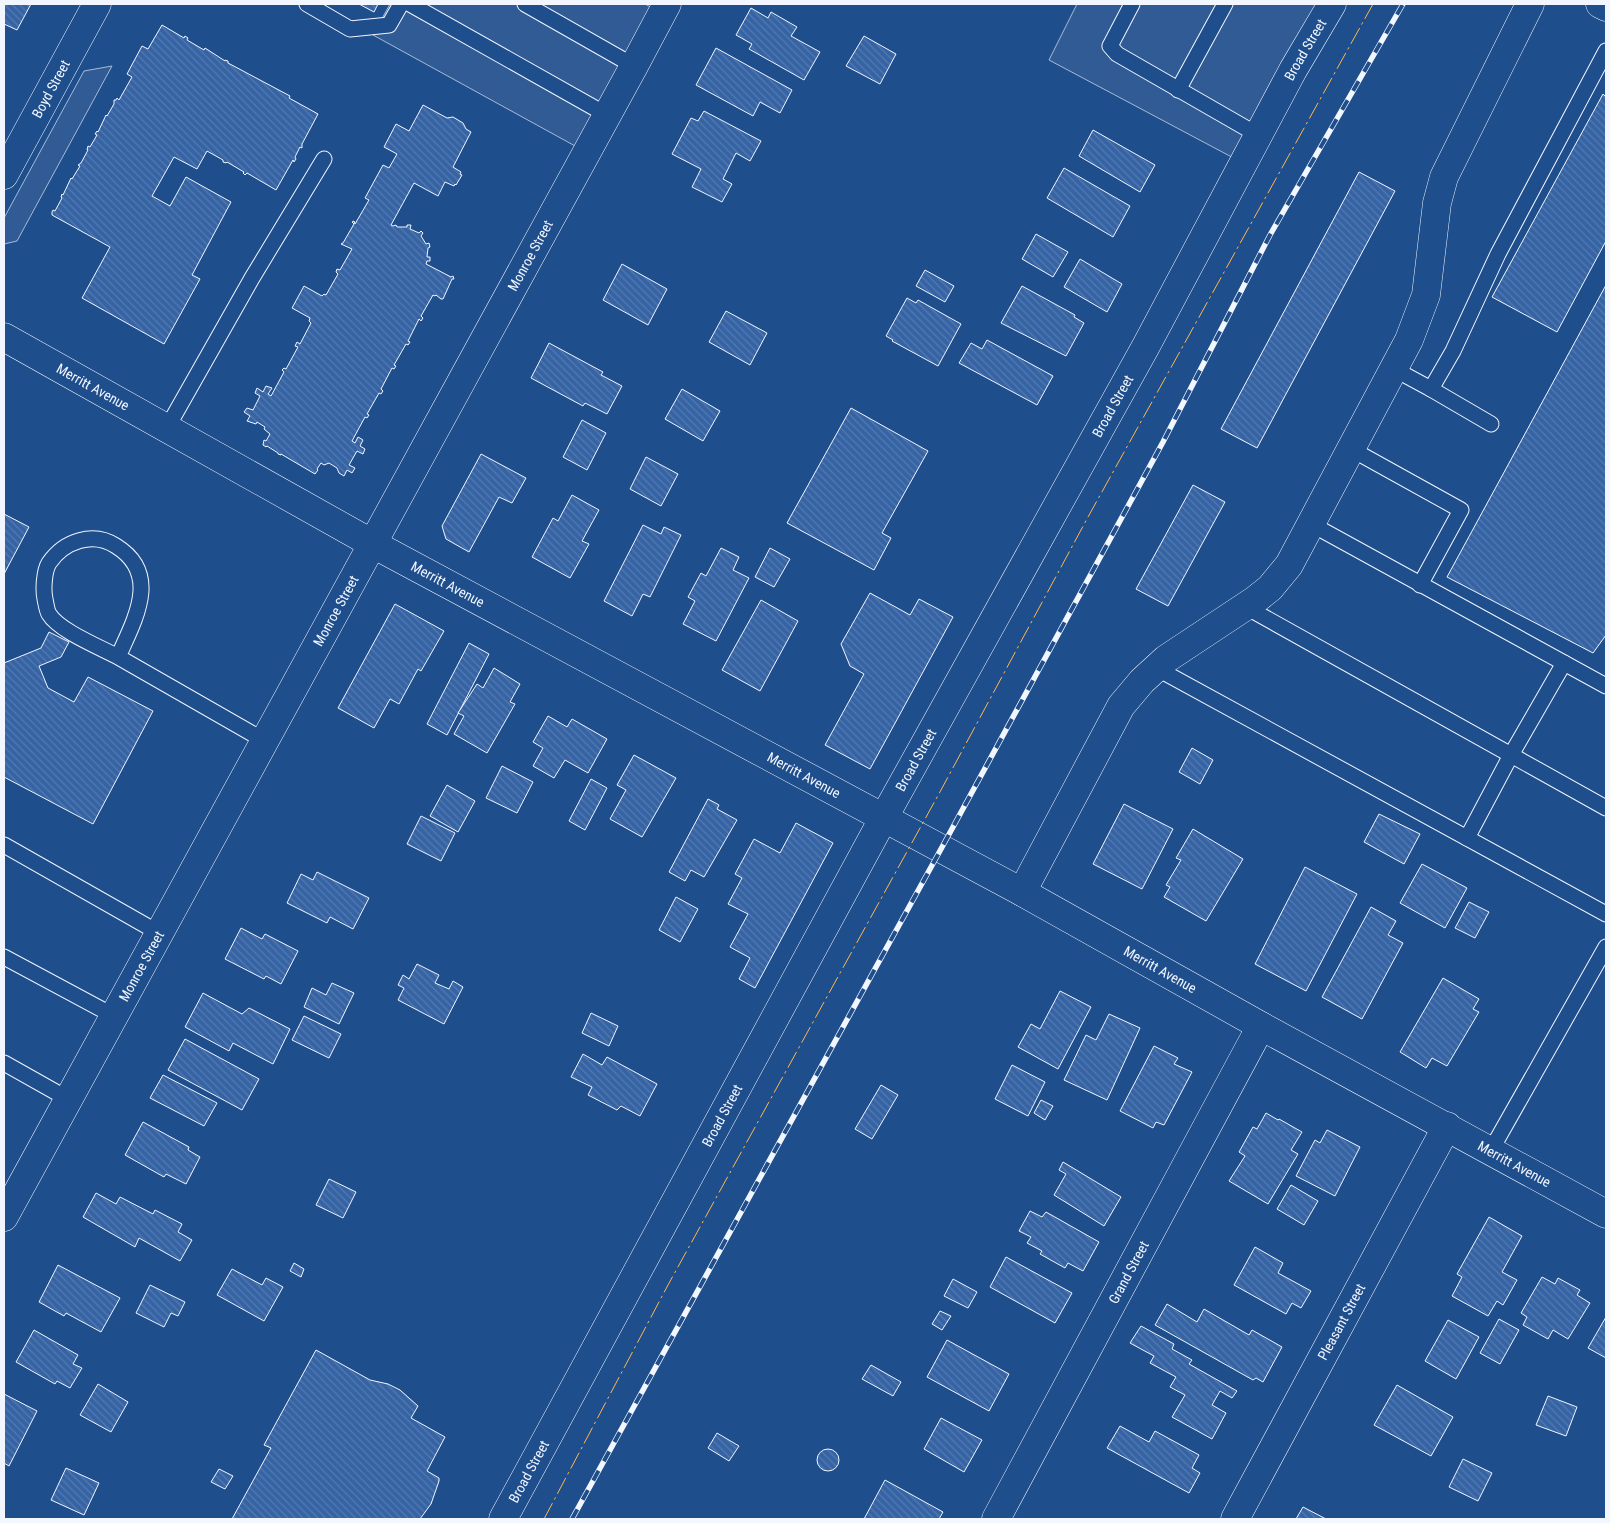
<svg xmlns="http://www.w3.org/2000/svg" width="1610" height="1523" font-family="'Roboto Condensed',sans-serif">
<defs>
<pattern id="building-back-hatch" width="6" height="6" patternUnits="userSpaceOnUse" patternTransform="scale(1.25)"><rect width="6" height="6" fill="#3563a3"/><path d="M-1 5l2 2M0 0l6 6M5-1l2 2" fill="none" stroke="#537ab1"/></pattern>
</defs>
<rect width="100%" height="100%" fill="#1f4e8c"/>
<!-- built -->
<g fill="#305b95" stroke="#a8bbd7">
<path d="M390,4h255l17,9 -76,139 -213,-117z"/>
<path d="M1077,4h255l-89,159 -194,-103z"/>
<path d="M112,66l-95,175 -13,3v-26l80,-147z"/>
</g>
<!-- building -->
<g fill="url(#building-back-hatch)" stroke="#f2f6ff">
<path d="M4,4h27l-14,26 -13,-6z"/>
<path d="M359,4h19l-4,8z"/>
<path d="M751,8l17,10 3,-6 26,15 -6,9 29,16 -16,28 -55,-31 3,-5 -16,-9z"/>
<path d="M162,25l22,13 1,-2 3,2 -1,2 17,10 1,-2 20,13v-1l3,1v2l62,33 -1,2 29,16 -16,30v4l-2,-1 -5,10 1,2 -2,3 -1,-2 -17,30 -29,-17 -2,2 -2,-2 1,-1 -17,-10 -1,1 -3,-1v-2l-16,-9 -10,18 -23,-12 -22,39 18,10 16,-29 45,25 -39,73 8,4 -36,65 -82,-46 28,-51 -58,-32v-3l1,-2 2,1 7,-13 -1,-1 1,-3 1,1 8,-17 1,1 8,-13 -2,-1 3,-2 7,-13h-1l1,-4 2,1 7,-12 -2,-1 2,-3 1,1 8,-17 1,1 7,-12v-4h2l1,-2 2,2 13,-23 -5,-3 15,-28 6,3z"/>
<path d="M864,36l32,18 -16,30 -34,-18z"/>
<path d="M716,48l76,42 -12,23 -20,-11 -7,14 -57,-31z"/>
<path d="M1603,94l3,3v144l-49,91 -65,-35z"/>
<path d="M423,105l24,13 6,-1 10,6 3,6 5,3 -18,35 8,5 -1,2 2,1 -6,10 -1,-1 -1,2 -9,-4 -7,14 -24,-13 -23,42 2,1 3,-1 1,2h10v-2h4l-1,4 9,4 2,-2 2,2 -2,3 5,8 3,-1 1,4 -2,1 -1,9h3v4h-3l-1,3 25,13 2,-1 1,3h-2l-9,20h-2l-5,-4 -1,1 -2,-1 -12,21 2,2 -2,3 -2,-2 -11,22 2,1 -2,3 -2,-1 -12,21 2,1 -2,3 -2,-1 -11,21 2,2 -2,3 -2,-1 -12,21 2,1 -2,3 -2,-1 -13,24 3,2 3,-6 5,3 -3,6 5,3 -2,5 -6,-3 -8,14 6,3 -3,5 -5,-3 -3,6 -5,-3 -2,-5 -8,-5 -5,2 -3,-2 -4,6 1,1 -3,4 -34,-20v1l-3,-1v-1l-11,-7 -1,1 -3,-2 1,-5 2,1 4,-7 -6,-5 1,-2 -8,-5 -1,2 -9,-3 3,-5 -6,-4 3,-4 6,2 7,-14 -5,-3 2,-5 6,4 3,-6 6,2 -4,6 3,2 13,-24 -2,-2 2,-2 2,1 12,-22 -3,-1 2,-4 3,2 11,-21 -2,-2 1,-3 -18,-10 12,-22 18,10 2,-2 2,1 12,-21 -2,-2 1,-3 3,1 12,-21 -11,-5 2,-1 11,-19 -2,-2 2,-1 1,3 14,-24 -4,-2 18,-33 6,3 8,-14 -13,-7 12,-23 13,7z"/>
<path d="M704,111l57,30 -11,20 -14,-8 -13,26 9,5 -10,18 -30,-15 9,-18 -29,-15 19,-36 7,3z"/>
<path d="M1093,130l62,35 -15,27 -61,-36z"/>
<path d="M1064,168l66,38 -17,31 -66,-39z"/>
<path d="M1359,172l36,19 -138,257 -36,-19z"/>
<path d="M1036,234l32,18 -15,25 -31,-18z"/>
<path d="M1080,259l42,25 -15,28 -43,-25z"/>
<path d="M622,264l45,25 -19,36 -45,-25z"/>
<path d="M925,270l29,16 -9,16 -29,-16z"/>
<path d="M1606,285v350l-13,18 -146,-76z"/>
<path d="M1022,286l53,29 -1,2 10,6 -18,33 -65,-33z"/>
<path d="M907,298l9,5 2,-3 43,24 -23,42 -46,-25 1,-1 -7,-4z"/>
<path d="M726,311l41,22 -17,32 -41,-23z"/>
<path d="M987,340l66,36 -16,29 -78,-42 12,-20 11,6z"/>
<path d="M549,343l54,29 -2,3 21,11 -15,28 -22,-11 -2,3 -52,-28z"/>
<path d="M682,389l38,22 -17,30 -38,-22z"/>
<path d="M851,408l77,43 -46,82 9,5 -17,32 -87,-47z"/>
<path d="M582,420l24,13 -19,37 -24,-13z"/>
<path d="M481,454l45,24 -14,25 -13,-6 -30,55 -23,-13 -4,-13z"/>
<path d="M646,457l32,17 -17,32 -31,-17z"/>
<path d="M1193,485l32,17 -57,104 -32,-17z"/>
<path d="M572,495l27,15 -17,31 7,3 -19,34 -38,-21 21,-39 5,3z"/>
<path d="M4,514l25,13 -25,47z"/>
<path d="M643,525l18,9 3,-7 17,8 -31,62 -7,-3 -11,22 -28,-15z"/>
<path d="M721,548l18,9 -6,13 16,8 -33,63 -33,-17 12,-23 -7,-4 13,-24 5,3z"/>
<path d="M770,548l20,11 -16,28 -19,-10z"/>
<path d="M870,593l40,22 9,-16 34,18 -83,152 -45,-24 39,-71 -14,-8 -9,-22z"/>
<path d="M761,600l37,21 -38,70 -38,-21z"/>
<path d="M395,604l49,27 -23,40 -3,-2 -19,35 -9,-5 -16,29 -36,-20z"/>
<path d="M49,632l20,10 -8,15 -22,9 9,22 26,14 14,-25 65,34 -60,113 -89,-47v-114l37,-15z"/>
<path d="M469,643l20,11 -42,81 -20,-11z"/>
<path d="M494,668l26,16 -10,18 5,2 -28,49 -33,-19 10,-18 -6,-3 19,-29 6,4z"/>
<path d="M548,716l19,11 5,-8 35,20 -19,34 -23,-13 -11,18 -21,-12 10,-18 -10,-6z"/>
<path d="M1192,748l21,12 -13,24 -21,-12z"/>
<path d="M634,755l42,23 -34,59 -32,-18 16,-29 -9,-5z"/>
<path d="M502,766l31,16 -16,31 -31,-15z"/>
<path d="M591,779l16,9 -22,42 -16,-9z"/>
<path d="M447,785l28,16 -17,31 -28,-16z"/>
<path d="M708,799l11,6 -2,4 20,11 -33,57 -13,-7 -6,11 -16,-9z"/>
<path d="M1124,804l49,25 -31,60 -49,-25z"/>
<path d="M1379,814l41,20 -16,30 -40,-22z"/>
<path d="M421,816l34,17 -14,28 -34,-17z"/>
<path d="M796,823l37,20 -78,145 -16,-9 11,-21 -20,-11 18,-33 -20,-10 14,-26 -7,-4 19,-35 26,14z"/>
<path d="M1193,829l50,30 -37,62 -42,-24 6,-10 -4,-2 15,-25 -5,-2z"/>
<path d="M1422,864l45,24 -22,40 -45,-25z"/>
<path d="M1305,867l52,27 -51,97 -51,-27z"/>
<path d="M317,872l52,26 -16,31 -23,-12 -3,6 -40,-20 14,-29 12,6z"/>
<path d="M676,897l22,12 -18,33 -21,-12z"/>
<path d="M1469,902l20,10 -14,26 -20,-10z"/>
<path d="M1371,907l25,14 -8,14 15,8 -41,76 -40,-22z"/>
<path d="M241,928l21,11 3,-5 33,17 -17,33 -15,-8 -2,3 -39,-20z"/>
<path d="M417,964l22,11 -4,8 14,6 4,-8 10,6 -19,37 -46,-24 6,-12 -6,-3 5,-10 6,4z"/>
<path d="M1443,978l36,21 -6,10 6,3 -32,54 -15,-8 -6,10 -26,-16z"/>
<path d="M332,983l22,10 -15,31 -35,-17 8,-19 14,7z"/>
<path d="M1060,991l31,16 -33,62 -40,-22 13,-23 9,5z"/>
<path d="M203,993l39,21 7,-6 41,21 -17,35 -40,-21 -4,8 -44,-24z"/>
<path d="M591,1013l27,13 -9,20 -27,-13z"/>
<path d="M1109,1014l31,14 -33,72 -43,-20 22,-45 10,5z"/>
<path d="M304,1016l37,18 -12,24 -37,-18z"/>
<path d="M185,1039l74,40 -17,31 -74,-40z"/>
<path d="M1154,1046l24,12 -4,6 18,8 -28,53 -8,-3 -3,6 -33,-17z"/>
<path d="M583,1054l19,11 5,-8 50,27 -17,32 -19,-10 -4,4 -29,-15 4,-8 -21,-10z"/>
<path d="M1012,1065l33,17 -17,34 -33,-17z"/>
<path d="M163,1075l54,28 -13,23 -54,-28z"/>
<path d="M881,1085l17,10 -26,44 -17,-10z"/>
<path d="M1041,1100l12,6 -8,14 -11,-7z"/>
<path d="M1266,1113l12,7 1,-1 23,13 -11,18 7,4 -30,50 -39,-23 16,-25 -6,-4 14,-25 4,2z"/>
<path d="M143,1122l46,25 -1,3 12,7 -14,27 -20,-10 -2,3 -39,-22z"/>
<path d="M1327,1130l33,17 -25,49 -39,-20 19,-36 5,3z"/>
<path d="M1063,1162l58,35 -17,29 -50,-31 12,-21 -7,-4z"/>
<path d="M329,1179l27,13 -13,26 -27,-13z"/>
<path d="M1291,1185l27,16 -14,24 -27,-16z"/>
<path d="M96,1193l20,11 4,-7 33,17 2,-4 27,14 -4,8 14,8 -12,21 -41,-23 -4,9 -52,-30z"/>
<path d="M1030,1211l12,6 4,-5 53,30 -16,29 -15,-8 -3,5 -25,-14 2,-3 -15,-8 4,-6 -12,-6z"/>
<path d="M1489,1217l33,19 -20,36 15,8 -14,25 -6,-4 -9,15 -36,-20 10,-19 -5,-3z"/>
<path d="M1255,1247l28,16 -5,10 33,18 -10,17 -9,-5 -6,11 -52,-29z"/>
<path d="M1006,1257l66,36 -17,30 -65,-36z"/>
<path d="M294,1263l10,6 -3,8 -11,-6z"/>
<path d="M58,1265l62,33 -19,34 -35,-19 -2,3 -25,-14z"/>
<path d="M232,1269l30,16 4,-7 17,9 -19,34 -47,-26z"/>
<path d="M1542,1277l13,7 3,-6 22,12 -3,5 13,8 -22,36 -15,-9 -5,9 -25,-14 4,-8 -6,-4z"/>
<path d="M953,1279l24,13 -9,16 -24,-12z"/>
<path d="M150,1285l35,17 -7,14 -7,-3 -7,14 -28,-14z"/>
<path d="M1167,1304l30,18 7,-13 45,26 3,-5 30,17 -19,35 -7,-4 -3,2 -98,-55z"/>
<path d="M940,1311l11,5 -9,14 -10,-6z"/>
<path d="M1606,1317v41l-18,-10z"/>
<path d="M1499,1319l20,11 -19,34 -20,-11z"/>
<path d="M1448,1320l31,17 -23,42 -31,-18z"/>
<path d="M1141,1326l33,18 -2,5 20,11 -3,4 48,27 -5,7 -12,-7 -8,14 14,8 -14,26 -40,-22 13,-22 -15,-8 6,-10 -26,-14 4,-7 -24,-13z"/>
<path d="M34,1330l44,25 -5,9 9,4 -12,20 -13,-7 -2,3 -39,-22z"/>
<path d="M947,1340l62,34 -20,37 -62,-34z"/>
<path d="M316,1350l54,30 18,4 12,6 18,16 -7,12 34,19 -18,34 12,7v3l-8,23 -11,15h-188l39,-71 -7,-3z"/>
<path d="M871,1365l30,17 -8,14 -31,-17z"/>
<path d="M98,1384l30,18 -17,30 -31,-17z"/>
<path d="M1397,1385l56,32 -22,39 -57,-31z"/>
<path d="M4,1394l33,17 -28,55 -5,-3z"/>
<path d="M1548,1396l29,11 -11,29 -30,-11z"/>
<path d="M941,1418l41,22 -18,32 -40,-23z"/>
<path d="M1120,1426l29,16 6,-11 44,24 -7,13 8,5 -11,20 -82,-45z"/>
<path d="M717,1433l22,13 -10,15 -21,-13z"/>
<circle cx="828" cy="1460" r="11"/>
<path d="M1463,1459l29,14 -14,28 -29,-14z"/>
<path d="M66,1468l33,15 -15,32 -33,-15z"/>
<path d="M219,1469l14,7 -8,13 -14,-7z"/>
<path d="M885,1480l58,32 -4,7h-75z"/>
<path d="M1303,1507l23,12h-30z"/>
</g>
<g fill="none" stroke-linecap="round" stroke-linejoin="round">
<!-- lane casing -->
<g stroke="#f2f6ff" stroke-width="17">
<g id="lane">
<path d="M307,4l43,25 39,-4 12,-21"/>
<path d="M410,4l197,111"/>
<path d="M525,4l109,62"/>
<path d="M1132,4l-22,42 7,8 141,81"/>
<path d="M1178,90l47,-86"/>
<path d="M1394,369l37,20 22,-38 45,-97 108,-203"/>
<path d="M1431,389l60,35"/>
<path d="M167,428l85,-150 72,-119"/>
<path d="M1351,449l110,61 -41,75"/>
<path d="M1311,524l295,162"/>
<path d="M1246,607l360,201"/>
<path d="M118,657c17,-38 43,-83 -2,-111 -23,-15 -52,-5 -67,17 -5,8 -6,27 -4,36 1,5 2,12 4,15 10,17 53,34 71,44 48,27 96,55 145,83"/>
<path d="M1156,668l450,246"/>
<path d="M1467,838l44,-83 53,-92"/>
<path d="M4,845l155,88"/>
<path d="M4,957l110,59"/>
<path d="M4,1063l64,36"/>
<path d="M1490,1152l116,-205"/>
</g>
</g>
<!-- street casing -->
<g stroke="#f2f6ff" stroke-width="29">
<g id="street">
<path d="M1600,4l6,3"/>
<path id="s1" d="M4,175l93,-171"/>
<path d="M1022,892l99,-186 21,-25 24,-22 89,-59 15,-12 19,-23 120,-225 17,-45 11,-92 7,-26 86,-173"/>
<path id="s2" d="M4,1217l630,-1151 33,-62"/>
<path id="s3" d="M503,1519l380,-700 263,-473 147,-276 39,-66"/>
<path id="s4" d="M996,1519l265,-493"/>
<path id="s5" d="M1235,1519l212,-393"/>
</g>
</g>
<!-- secondary casing -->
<g stroke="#f2f6ff" stroke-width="29">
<g id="secondary">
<path id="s6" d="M4,337l369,207 649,348 239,134 345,188"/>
</g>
</g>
<!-- lane -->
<use href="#lane" stroke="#1f4e8c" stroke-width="15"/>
<!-- street -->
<use href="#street" stroke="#1f4e8c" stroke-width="28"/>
<!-- secondary -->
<use href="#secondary" stroke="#1f4e8c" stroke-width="28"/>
<!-- rail casing -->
<g stroke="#f2f6ff" stroke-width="5.5">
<path id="rail" d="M572,1519l369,-670 222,-407 107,-207 133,-231"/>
</g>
<!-- rail -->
<use href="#rail" stroke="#1f4e8c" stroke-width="4" stroke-dasharray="11" stroke-linecap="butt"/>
<!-- power -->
<path stroke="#ffb74d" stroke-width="1" stroke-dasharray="18 4 2.5 4" stroke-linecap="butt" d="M544,1519l124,-234 273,-495 147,-273 285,-513"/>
</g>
<g text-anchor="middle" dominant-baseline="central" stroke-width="4" stroke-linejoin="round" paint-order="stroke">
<!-- street labels -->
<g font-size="14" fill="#f2f6ff" stroke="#1f4e8c">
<text stroke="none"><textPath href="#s3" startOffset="1674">Broad Street</textPath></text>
<text stroke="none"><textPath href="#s1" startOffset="98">Boyd Street</textPath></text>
<text stroke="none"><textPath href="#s2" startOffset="1096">Monroe Street</textPath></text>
<text stroke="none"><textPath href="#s6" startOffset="102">Merritt Avenue</textPath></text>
<text stroke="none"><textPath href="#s3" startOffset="1269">Broad Street</textPath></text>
<text stroke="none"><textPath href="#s6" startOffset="508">Merritt Avenue</textPath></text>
<text stroke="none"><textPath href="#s2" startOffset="691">Monroe Street</textPath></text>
<text stroke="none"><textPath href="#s3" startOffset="864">Broad Street</textPath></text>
<text stroke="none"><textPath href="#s6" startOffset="912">Merritt Avenue</textPath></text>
<text stroke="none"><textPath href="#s2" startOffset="286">Monroe Street</textPath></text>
<text stroke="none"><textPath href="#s6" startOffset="1318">Merritt Avenue</textPath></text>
<text stroke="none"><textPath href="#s3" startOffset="459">Broad Street</textPath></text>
<text stroke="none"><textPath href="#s6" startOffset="1722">Merritt Avenue</textPath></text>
<text stroke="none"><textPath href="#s4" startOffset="280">Grand Street</textPath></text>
<text stroke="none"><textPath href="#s5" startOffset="224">Pleasant Street</textPath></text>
<text stroke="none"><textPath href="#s3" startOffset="54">Broad Street</textPath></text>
</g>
</g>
<!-- border -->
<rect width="1610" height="1523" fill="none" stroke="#f2f6ff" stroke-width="10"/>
</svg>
